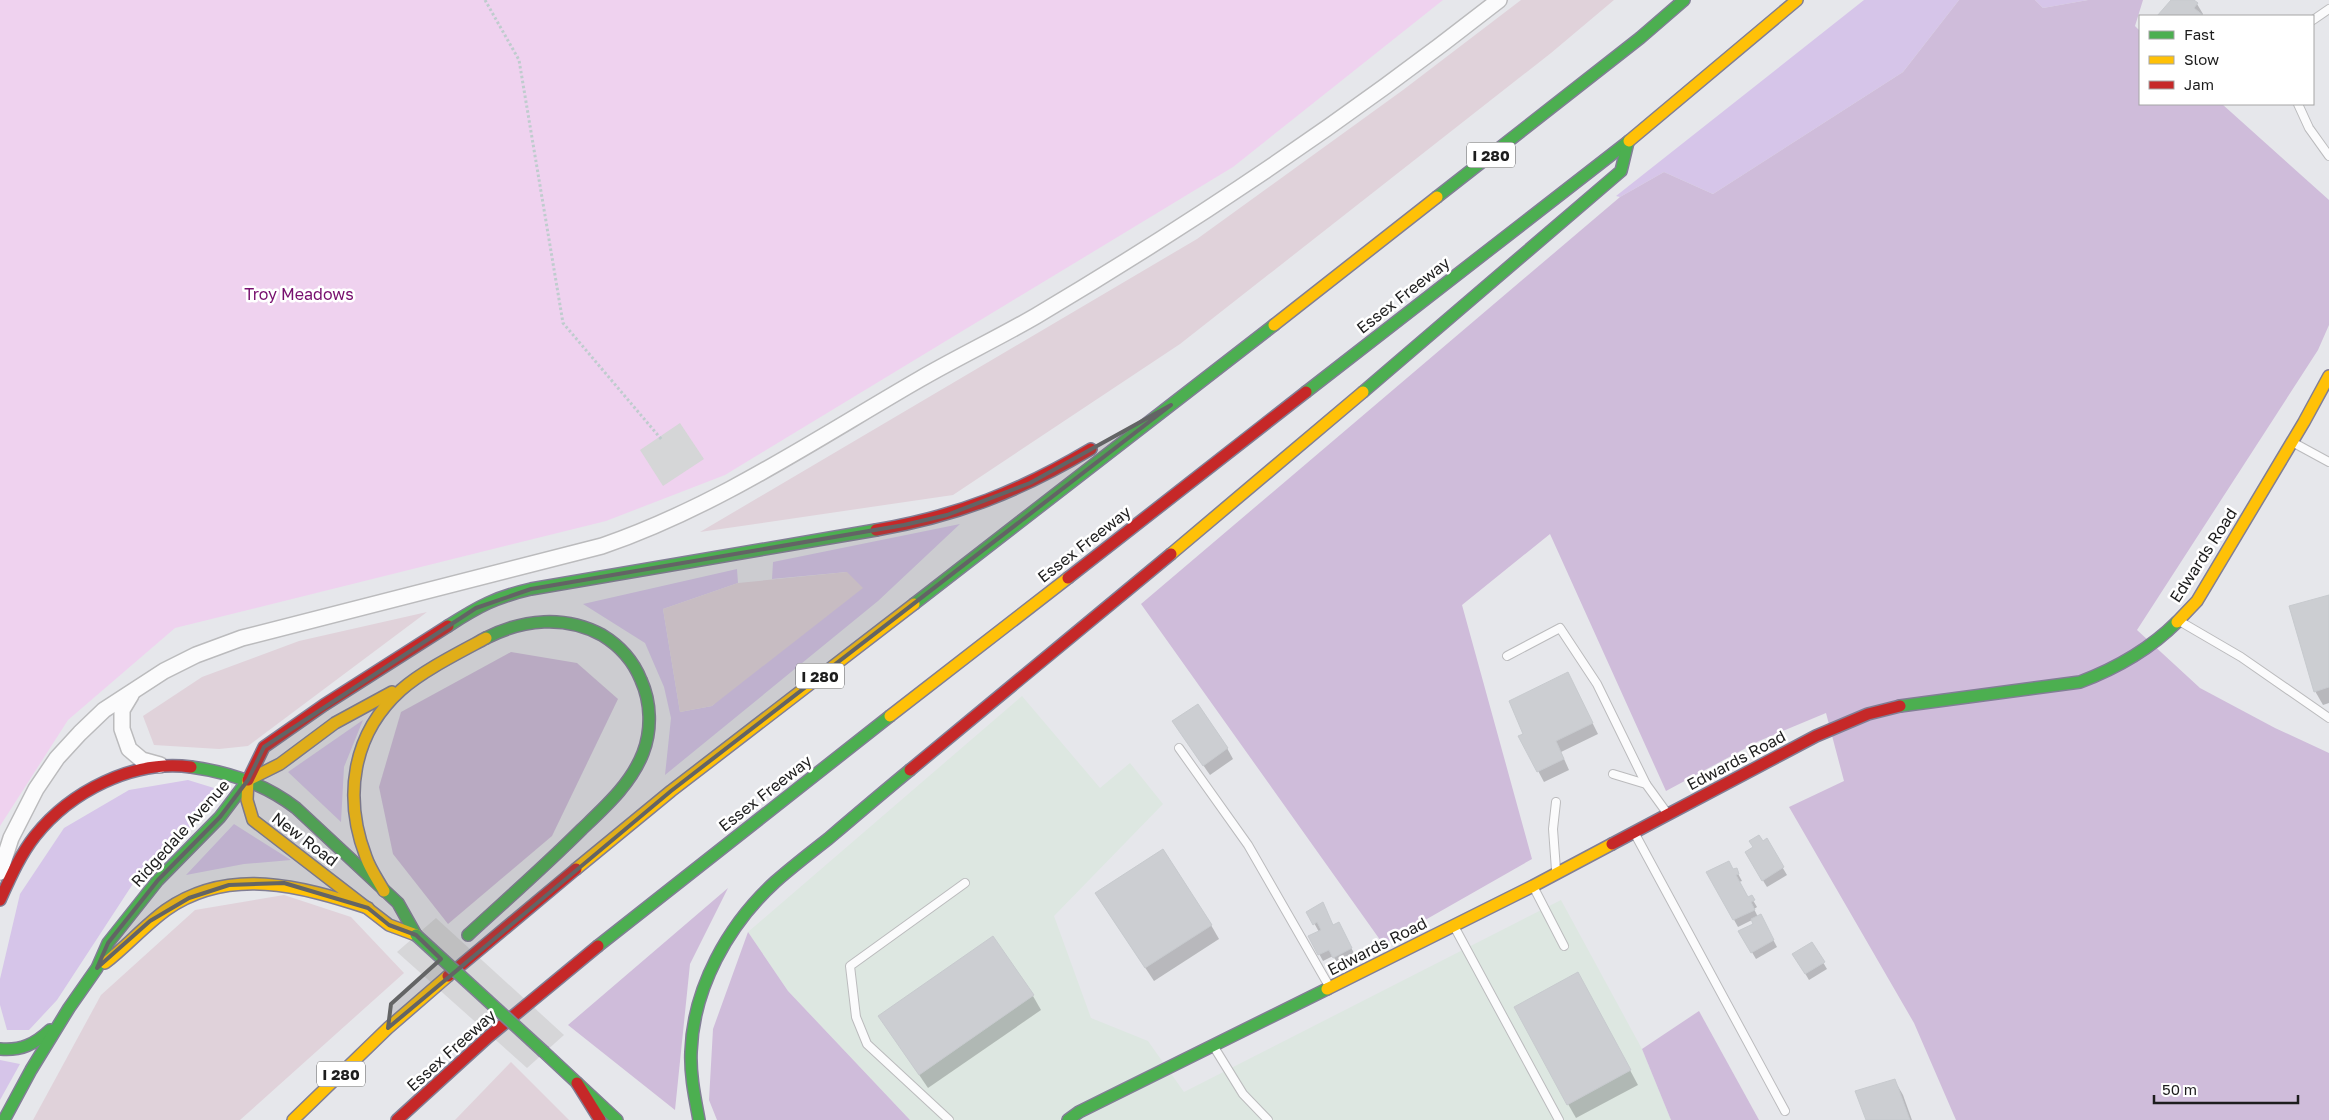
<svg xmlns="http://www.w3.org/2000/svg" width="2329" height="1120" font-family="'Golos Text',sans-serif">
<rect width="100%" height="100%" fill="#e6e7eb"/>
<!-- industrial -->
<path fill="#dde7e1" d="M1022,696l78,92 30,-25 33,41 -109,112 37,102 57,23 36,51 377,-192 81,149 29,71h-761l-122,-129 -40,-59z"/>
<!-- grass -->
<g fill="#d6c5e9">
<path d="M1864,0h95l-56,72 -190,122 -49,-22 -44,25 -4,-1z"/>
<path d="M2035,0h53l-45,8z"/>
<path d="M960,524l-82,77 -213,174 6,-57 -7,-31 -19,-44 -62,-39 154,-35 1,14 -75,26 17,103 32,-6 135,-134 -75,7 1,-17z"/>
<path d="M363,720l-19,47 -3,55 -53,-50z"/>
<path d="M188,780l39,12 -89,84 -81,124 -28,30h-22l-7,-25v-26l20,-85 44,-66 65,-38z"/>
<path d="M234,824l57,36 -47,4 -58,11z"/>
<path d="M0,1060l20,4 -20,36z"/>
</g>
<!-- forest -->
<g fill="#cfbcda">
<path d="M1959,0h76l8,8 45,-8h55l-8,26 5,5v73h82l107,96v125l-11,25 -181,280 63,58 75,40 54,25v367h-373l-42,-97 -125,-216 55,-26 -18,-68 -67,28 -93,50 -116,-257 -88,71 70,254 -149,85 -242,-340 479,-407 44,-25 49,22 190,-122z"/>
<path d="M511,652l66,11 41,36 -66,137 -104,88 -55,-70 -14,-67 22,-75z"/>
<path d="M728,888l-38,76 -15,146 -107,-85z"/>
<path d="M748,932l40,59 122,129h-193l-8,-20 4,-71z"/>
<path d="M1699,1011l60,109h-88l-29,-71z"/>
</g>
<!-- wetland -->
<g fill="#e0d2da">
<path d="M1521,0h93l-63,53 -371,291 -227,151 -253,37 497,-293 206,-149z"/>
<path d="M847,572l16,16 -151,118 -32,6 -17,-103 75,-26z"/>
<path d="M427,612l-179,134 -29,3 -65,-4 -11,-29 59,-39 97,-36z"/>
<path d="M284,895l67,22 53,56 -164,147h-207l68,-125 94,-85z"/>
<path d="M511,1062l58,58h-114z"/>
</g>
<!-- park -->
<path fill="#efd2ef" d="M0,0h1443l-210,167 -508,308 -119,46 -431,107 -107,92 -68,106z"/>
<!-- parking -->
<path fill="#d5d6d7" d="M680,423l24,36 -41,27 -23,-36z"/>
<!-- pier -->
<path fill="#d6d6d8" d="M436,918l128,117 -37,33 -130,-116z"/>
<!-- shadow -->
<g fill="#0003">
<path d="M2173,0h19l5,4 6,10 -1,2h-43z"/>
<path d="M2329,596v107l-6,2 -8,-14z"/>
<path d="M1568,674l30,60 -37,18 8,18 -25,12 -24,-45 4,-3z"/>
<path d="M1180,732l47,16 6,11 -23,16z"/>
<path d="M1766,840l21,35 -20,12 -21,-34z"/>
<path d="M1736,870l6,11 -3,1 9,16 3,-1 6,10 -3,2 4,8 6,5 13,25 -21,12 -16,-27 14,-7 -2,-5 -14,7 -30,-54z"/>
<path d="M1323,904l10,22 5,-3 17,32 -17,9 -5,-8 -10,5 -13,-24 9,-5 -11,-20z"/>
<path d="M1105,907l106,18 8,14 -65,42z"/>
<path d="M1812,944l15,25 -18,11 -15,-25z"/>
<path d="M1586,988l52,97 -62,33 -8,-14z"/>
<path d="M1033,996l8,14 -113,78 -48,-71z"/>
<path d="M1895,1081l8,14 9,25h-45z"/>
</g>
<!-- building -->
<g fill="#ccced2" stroke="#c7cace">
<path d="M2171,0h23l4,3 -4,5 10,8h-47z"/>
<path d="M2329,595v92l-15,5 -25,-86z"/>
<path d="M1568,672l25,51 -37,18 8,18 -27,13 -19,-36 5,-2 -14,-33z"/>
<path d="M1198,704l30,44 -25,18 -31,-45z"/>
<path d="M1759,835l4,6 4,-3 17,29 -22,14 -17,-29 8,-5 -4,-6z"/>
<path d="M1163,849l49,76 -67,43 -50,-75z"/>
<path d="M1729,861l4,8 4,-1 2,6 -3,1 12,22 4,-2 3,5 -4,2 4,8 -22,10 -27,-48z"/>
<path d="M1323,902l10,23 6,-3 13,26 -19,10 -4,-8 -11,5 -10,-19 13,-6 -4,-8 -4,3 -7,-13z"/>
<path d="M1761,914l13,26 -23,13 -13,-22 15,-7 -2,-5z"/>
<path d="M993,936l41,59 -115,80 -41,-59z"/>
<path d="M1812,942l13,20 -20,12 -13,-20z"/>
<path d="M1578,972l53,98 -64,35 -53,-98z"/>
<path d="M1895,1079l15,41h-44l-11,-29z"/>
</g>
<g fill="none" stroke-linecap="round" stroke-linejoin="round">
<!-- lane casing -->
<g stroke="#bbbbbd" stroke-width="10">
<g id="lane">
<path d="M2313,20l16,-11"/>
<path d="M2298,104l11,24 20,28"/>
<path d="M2294,443l35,19"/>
<path d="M2181,622l60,35 88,61"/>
<path d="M1507,656l53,-28 37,56 49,100"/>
<path d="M1179,748l69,97 81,141"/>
<path d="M1613,774l33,10 21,29"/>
<path d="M1556,802l-3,27 3,41"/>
<path d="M1635,834l150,277"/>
<path d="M1534,888l30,58"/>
<path d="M1455,928l104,192"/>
<path d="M1214,1047l29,47 25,26"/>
<path d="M949,1120l-82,-76 -11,-27 -6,-51 115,-83"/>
</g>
</g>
<!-- street casing -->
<g stroke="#bbbbbd" stroke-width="18">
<g id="street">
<path d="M131,695l-9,15v19l7,20 13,11 18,5"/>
<path d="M0,872l11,-34 25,-49 21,-31 23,-25 24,-23 60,-39 32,-16 46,-17 360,-92c114,-39 214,-107 318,-167 38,-22 78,-41 116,-63 160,-95 317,-201 463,-316"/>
</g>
</g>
<!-- fast casing -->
<g stroke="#817e95" stroke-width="14">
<g id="fast">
<path d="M1437,197l203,-159 44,-38"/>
<path d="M1306,392l323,-251"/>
<path d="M1363,392l258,-221 7,-29"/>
<path d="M914,604l360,-279"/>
<path d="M448,626c31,-20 48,-29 83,-37l345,-59"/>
<path d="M1900,706l180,-24c37,-14 69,-32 97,-60"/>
<path d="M191,767c38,5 74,17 105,41l102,95 18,32"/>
<path d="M468,935c38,-35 77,-69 114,-106 23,-22 49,-45 61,-76 9,-23 8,-51 -2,-73 -8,-20 -21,-34 -39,-45 -37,-20 -79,-16 -116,3"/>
<path d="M598,946l292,-230"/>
<path d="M0,1049c21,2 35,-5 50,-19"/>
<path d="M544,1052l73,68"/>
<path d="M4,1120l27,-50 38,-62 28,-40 11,-25 50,-63 62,-63 28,-37"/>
<path d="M699,1120c-4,-22 -9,-45 -8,-68 2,-64 37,-127 84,-170 17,-15 35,-29 53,-43 27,-23 54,-46 82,-69"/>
<path d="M1068,1120l11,-8 248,-123"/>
</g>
</g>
<!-- slow casing -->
<g stroke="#817e95" stroke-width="14">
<g id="slow">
<path d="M1629,141l168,-141"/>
<path d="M1274,325l163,-128"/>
<path d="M1171,554l192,-162"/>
<path d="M2177,622l20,-21 107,-179 25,-46"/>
<path d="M890,716l178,-138"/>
<path d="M248,780l-1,20 6,20 136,105 27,10"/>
<path d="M248,780l32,-16 55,-41 57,-31"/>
<path d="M576,869l95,-78 243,-187"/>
<path d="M384,891c-6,-11 -14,-22 -18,-34 -23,-60 -14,-123 35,-167 21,-19 59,-38 85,-52"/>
<path d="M105,963c21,-16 39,-37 61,-53 63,-44 135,-24 202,-2"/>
<path d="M1327,989l206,-103 79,-42"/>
<path d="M293,1120l95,-92 60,-52"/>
</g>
</g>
<!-- jam casing -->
<g stroke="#817e95" stroke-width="14">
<g id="jam">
<path d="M876,530c82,-14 144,-39 215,-81"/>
<path d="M1068,578l238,-186"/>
<path d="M910,770l261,-216"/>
<path d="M248,780l16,-33 60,-42 124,-79"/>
<path d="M1612,844l204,-108 52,-22 32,-8"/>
<path d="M0,900c10,-22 20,-45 35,-64 35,-44 98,-77 156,-69"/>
<path d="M448,976l128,-107"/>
<path d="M577,1083l23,37"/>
<path d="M397,1120l91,-83 110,-91"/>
</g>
</g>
<!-- path -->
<path stroke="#bfccce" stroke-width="3" stroke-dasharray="2.5 2.5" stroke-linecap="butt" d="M485,0l34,60 44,263 99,117"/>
<!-- lane -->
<use href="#lane" stroke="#fbfbfc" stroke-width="8"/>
<!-- street -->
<use href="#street" stroke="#fbfbfc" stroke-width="15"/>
<!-- fast -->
<use href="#fast" stroke="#4caf50" stroke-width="11"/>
<!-- slow -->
<use href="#slow" stroke="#ffc107" stroke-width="11"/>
<!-- jam -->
<use href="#jam" stroke="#c62828" stroke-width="11"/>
<!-- fast-bridge casing -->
<g stroke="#817e95" stroke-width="14" stroke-linecap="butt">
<path id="fast-bridge" d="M416,935l128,117"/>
</g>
<!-- fast-bridge -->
<use href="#fast-bridge" stroke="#4caf50" stroke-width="11"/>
</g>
<!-- marked area -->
<path fill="#636465" fill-opacity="0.2" stroke="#636465" stroke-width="4" stroke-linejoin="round" d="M1171,405l-500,386 -283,237 3,-24 50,-45 -25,-24 -27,-10 -21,-17 -84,-25 -55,2 -40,13 -39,23 -53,47 11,-25 50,-63 62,-63 28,-37 16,-33 212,-139 55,-19 373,-64 43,-10 83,-32z"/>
<g text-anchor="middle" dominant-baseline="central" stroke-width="5" stroke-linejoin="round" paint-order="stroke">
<!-- shield labels -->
<g fill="#fff" stroke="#616161" stroke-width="1">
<rect x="1467" y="142.5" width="48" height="25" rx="4"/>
<rect x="796" y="663.5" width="48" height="25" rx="4"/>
<rect x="317" y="1061.5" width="48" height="25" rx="4"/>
</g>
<g font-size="15" font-weight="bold" fill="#1d1d1d">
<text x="1491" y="155">I 280</text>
<text x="820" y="676">I 280</text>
<text x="341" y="1074">I 280</text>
</g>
<!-- park labels -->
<g font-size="16" fill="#770f6e" stroke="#fff">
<text x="299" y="294">Troy Meadows</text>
</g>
<!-- street labels -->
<g font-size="16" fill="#1d1d1d" stroke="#fff">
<text transform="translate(1403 295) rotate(-38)">Essex Freeway</text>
<text transform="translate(1084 544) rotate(-38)">Essex Freeway</text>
<text transform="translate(2203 555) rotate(-57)">Edwards Road</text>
<text transform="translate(1736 760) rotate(-28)">Edwards Road</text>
<text transform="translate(765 793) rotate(-38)">Essex Freeway</text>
<text transform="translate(180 833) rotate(-48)">Ridgedale Avenue</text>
<text transform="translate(305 839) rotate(37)">New Road</text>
<text transform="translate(1377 946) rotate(-27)">Edwards Road</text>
<text transform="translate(451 1050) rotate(-42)">Essex Freeway</text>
</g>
</g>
<!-- legend -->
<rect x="2139" y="15" width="175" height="90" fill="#ffffff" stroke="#a5a5a5"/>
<rect x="2149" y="31" width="25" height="8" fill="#4caf50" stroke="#a5a5a5"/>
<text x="2184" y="40" font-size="15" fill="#1d1d1d">Fast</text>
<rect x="2149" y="56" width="25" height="8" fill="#ffc107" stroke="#a5a5a5"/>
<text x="2184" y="65" font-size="15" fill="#1d1d1d">Slow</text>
<rect x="2149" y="81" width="25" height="8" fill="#c62828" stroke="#a5a5a5"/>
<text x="2184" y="90" font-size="15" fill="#1d1d1d">Jam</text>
<!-- scale -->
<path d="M2154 1095v8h144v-8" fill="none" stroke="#1d1d1d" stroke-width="2.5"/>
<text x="2162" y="1095" font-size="15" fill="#1d1d1d" stroke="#ffffff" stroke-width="4" paint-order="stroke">50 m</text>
</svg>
